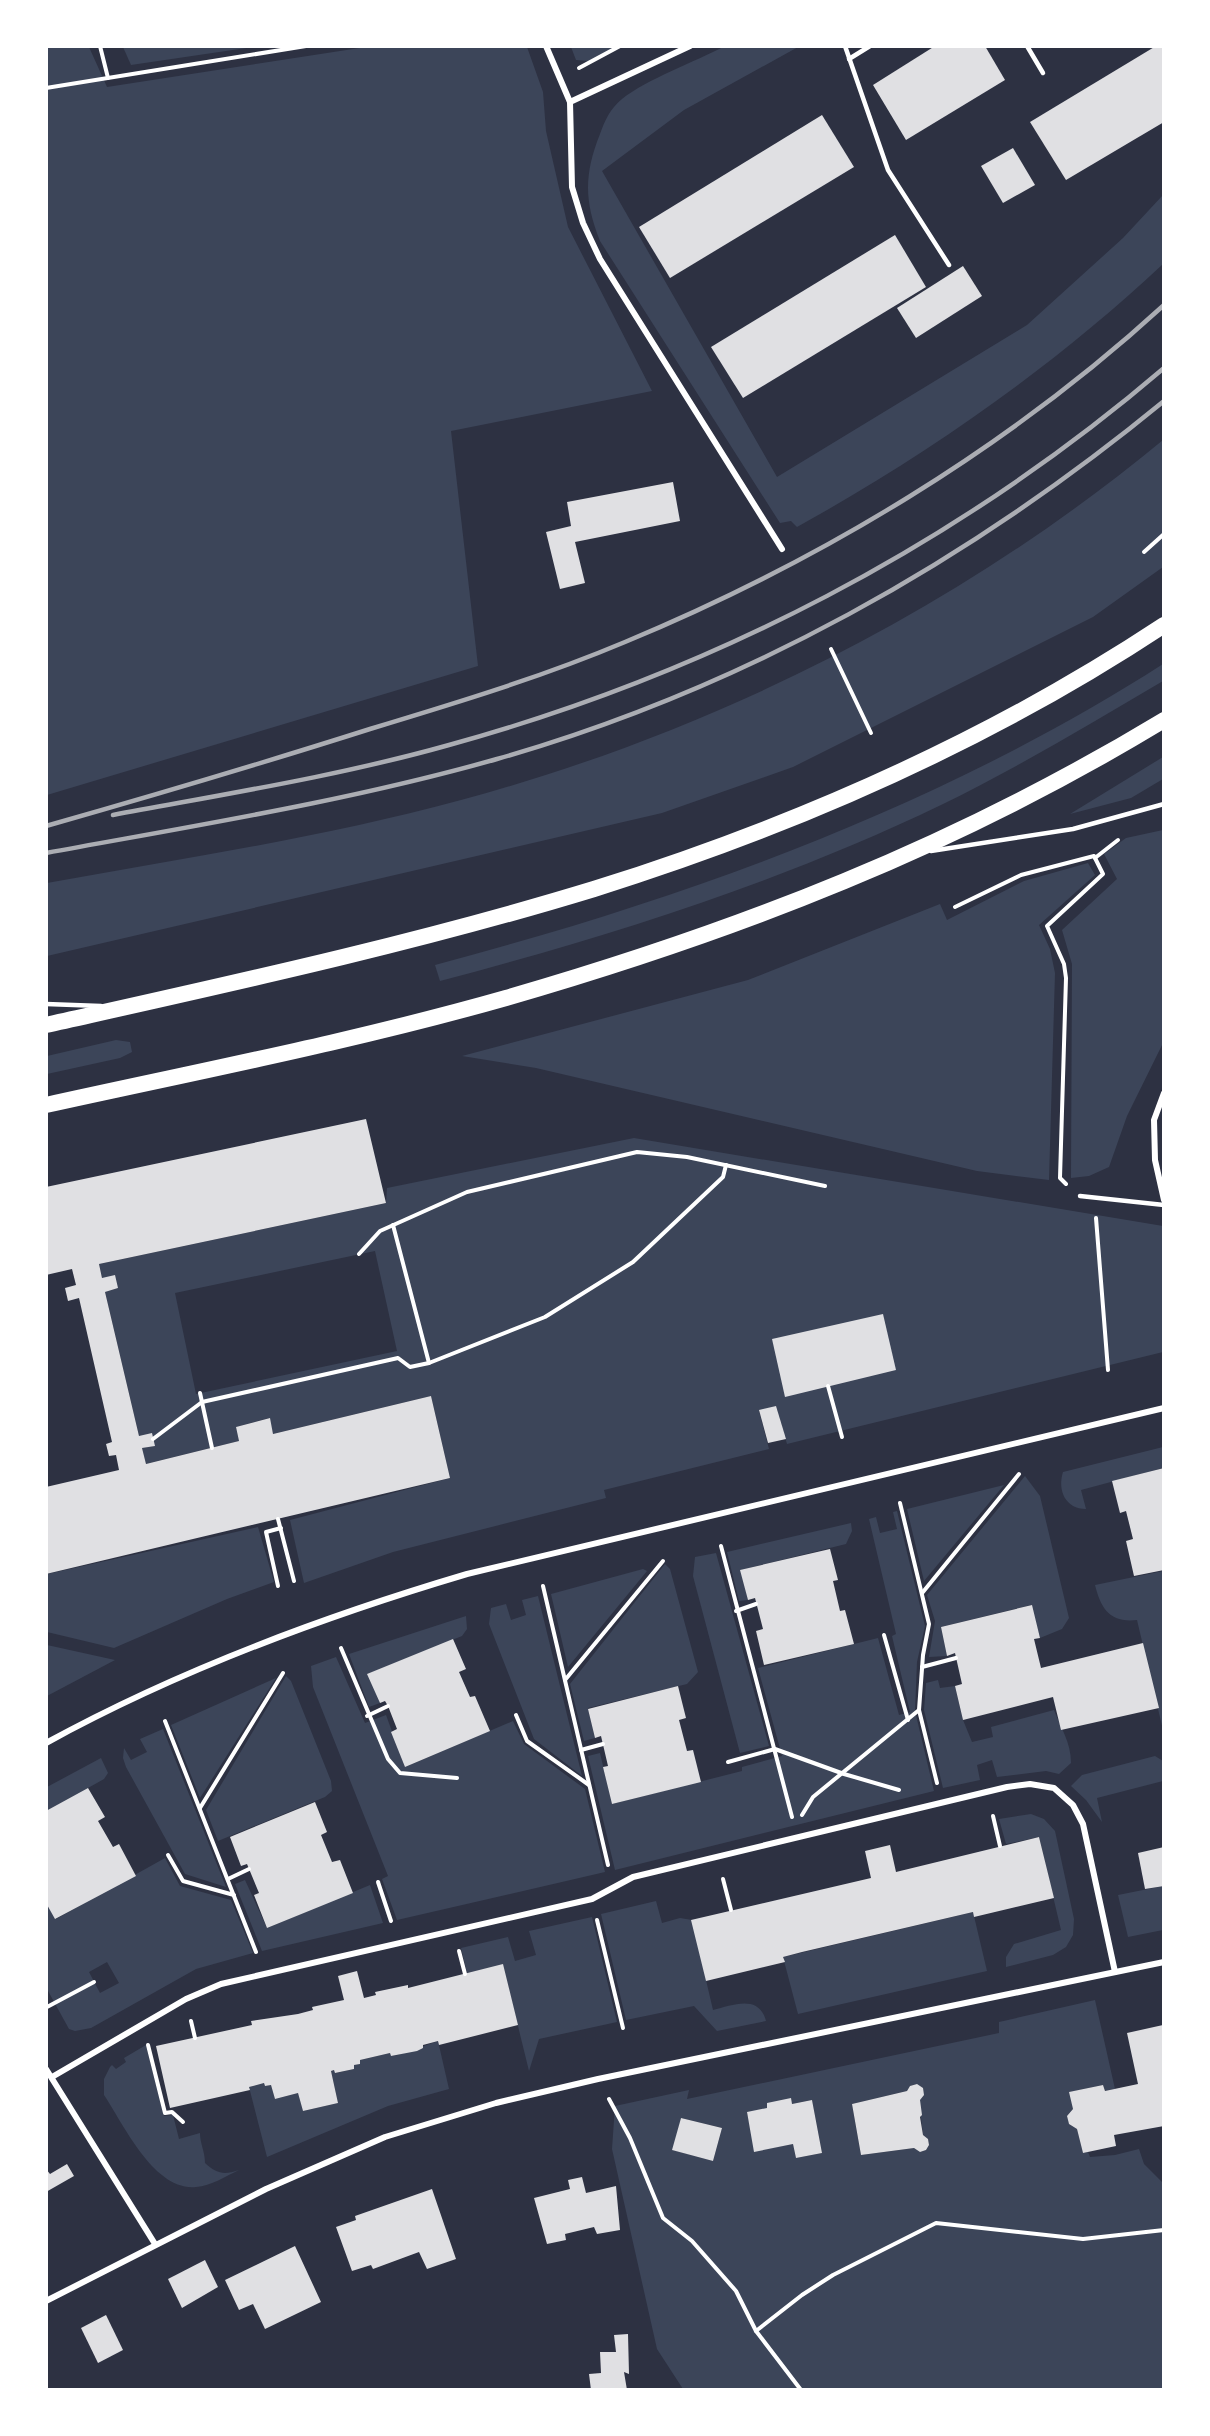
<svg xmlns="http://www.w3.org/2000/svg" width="1210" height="2436" font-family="Figtree,sans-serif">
<rect width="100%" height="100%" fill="#2d3142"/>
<!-- green -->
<g fill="#3c4559" fill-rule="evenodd">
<path d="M725,46l73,1 -114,63 -82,61 175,306 250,-152 96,-87 40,-43v69c-110,103 -234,190 -366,263l-6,-6 -11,2 -180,-282c-16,-40 -16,-67 0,-107 5,-14 10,-25 22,-35 25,-20 73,-37 103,-53z"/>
<path d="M47,47h42l18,40 259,-40h161l16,45 3,39 22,96 84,164 -201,40 27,235 -431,129z"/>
<path d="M123,47h130l-122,18z"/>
<path d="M571,47h49l-32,14 -12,-1z"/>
<path d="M1163,440v127l-70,50 -300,150 -131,46 -615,143v-73c138,-25 278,-46 414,-83 255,-69 499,-192 702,-360z"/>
<path d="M1163,664v17c-73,43 -146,87 -222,124 -160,77 -330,131 -501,176l-5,-16c255,-68 505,-158 728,-301z"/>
<path d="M1163,757v22l-32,19 -61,16z"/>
<path d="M1163,830v213l-36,73 -18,51 -20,9 -18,2 1,-214 -10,-34 55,-51 -13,-25 22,-16z"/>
<path d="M1088,863l7,12 -56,50 11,24 5,24 -6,207 -72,-9 -441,-103 -74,-12 286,-76 192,-76 7,16 77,-39z"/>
<path d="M116,1040l14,2 2,10 -12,6 -73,16v-18z"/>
<path d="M634,1138l529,88v126l-376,92 -11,-38 -17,5 10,38 -165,41 2,8 -213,54 -89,31 -14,-63 160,-42 -19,-82 -158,38 -4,-16 -33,9 3,14 -93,23 -4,-16 12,-2 -15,-10 -34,-144 13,-4 -16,-10 -3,-14 287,-61 1,-15zM375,1251l22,100 -201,43 -21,-101z"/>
<path d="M1163,1447v21l-82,22 5,19c-20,0 -29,-18 -23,-37z"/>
<path d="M1025,1476l15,20 29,122 -7,11 -22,9 -9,-33 -90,22 6,29 -18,1 6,-36 -8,-26z"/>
<path d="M1004,1485l-80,96 -17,-72z"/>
<path d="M897,1511l28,115 -8,36 -2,49 19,80 -319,79 -27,-114 12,-3 12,51 130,-33v-4l40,-11 -24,-88 120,-30 21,77 11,-3 -18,-76 4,-2 -27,-115 7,-2 4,16 17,-4 -4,-17z"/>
<path d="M851,1523l1,8 -6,13 -105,26 7,30 -9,1 -12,-49z"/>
<path d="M258,1527l16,55 -47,17 -113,49 -67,-16v-58z"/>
<path d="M716,1553l53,193 -29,7 -47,-177 2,-19z"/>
<path d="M665,1564l5,5 28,103 -11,12 -99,24 7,30 -11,3 -14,-57z"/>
<path d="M643,1569l4,2 -79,96 -17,-73z"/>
<path d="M1163,1571v159l-26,-110c-27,3 -36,-11 -42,-35z"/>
<path d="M538,1596l44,180 -48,-37 -45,-115 2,-16 15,-4 5,16 15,-5 -4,-15z"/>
<path d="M466,1616l1,13 -5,7 -94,38 12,29 -11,4 -20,-53z"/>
<path d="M47,1645l68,15 -68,36z"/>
<path d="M336,1657l29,66 21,-8 19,52 108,-46 11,23 61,45 20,83 -208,48 -15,-41 6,-3 -75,-189 -2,-21z"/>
<path d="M286,1676l5,5 40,100 1,10 -7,6 -107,44 -12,-31z"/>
<path d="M276,1678l-76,120 -29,-73z"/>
<path d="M938,1680l2,8 15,-2 8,34 9,22 21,-5 -2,-10 63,-17c7,19 17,32 17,53l-12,11 -13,-3 -49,6 -5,-17 -15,5 3,15 -37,8 -19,-78 2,-27z"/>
<path d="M163,1729l63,158 -41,-13 -59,-107 -3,-9 1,-10 7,12 16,-8 -7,-13z"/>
<path d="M1155,1756l8,5v20l-66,17 5,24 -16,-22 -15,-14 11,-11z"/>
<path d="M101,1758l7,15 -4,6 -57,32v-24z"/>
<path d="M1031,1814l13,5 11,12 19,88 -1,16 -7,12 -13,8 -47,12v-10l8,-13 47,-14 -22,-93 -33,7 -7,-25z"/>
<path d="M165,1858l15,28 51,14 22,53 -57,16 -105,59 -16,3 -6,-2 -22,-40 -1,-86 10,16zM107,1962l12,21 -19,10 -11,-21z"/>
<path d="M245,1880l22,48 103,-43 13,38 -121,28 -27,-67z"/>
<path d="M1163,1886v44l-35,7 -10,-42z"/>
<path d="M656,1901l6,22 18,-5 12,2 21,90c20,-5 46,-16 53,11l-49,10 -23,-25 -68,14 -25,-106z"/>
<path d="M973,1912l14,59 -189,43 -15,-57z"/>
<path d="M592,1917l25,105 -78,17 -10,32 -26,-106 -36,8 -6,-25 47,-11 7,24 21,-6 -7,-24z"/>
<path d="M1095,2000l20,89 -10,2 -2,-6 -33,7 3,17 -6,7 2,8 8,5 6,24 5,-1 2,5 25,-2 24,-6 5,15 19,19v206h-480l-26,-40 -45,-200 3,-43 74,-16 -2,9 312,-66v-11zM917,2084l6,51 5,4 1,6 -3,5 -6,2 -6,-4 -53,7 -9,-51 55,-13 3,-5zM812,2100l10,53 -26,5 -3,-14 -38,7 -8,-38 20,-5v-5l25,1zM681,2118l41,10 -9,33 -40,-11z"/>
<path d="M438,2041l11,48 -61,17 -121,51 -18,-70 15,-4 1,3 6,-1 4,14 23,-6 5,18 35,-8 -7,-32 3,-1 2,3 18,-4v-4l6,-1v-4l30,-7 1,3 7,-1z"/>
<path d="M146,2045l18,71 9,-1 6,24 21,-6c0,11 5,18 5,30 12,11 19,12 34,7 -13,6 -28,16 -43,17 -42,4 -72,-62 -92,-92v-16l6,-12 2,-2 4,4 10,-7 -2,-4z"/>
</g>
<!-- building -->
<g fill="#e0e0e3">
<path d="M935,46h50l20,34 -99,60 -33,-55z"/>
<path d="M1156,46h8v76l-98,58 -36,-58z"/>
<path d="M822,115l32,52 -184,111 -31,-51z"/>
<path d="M1013,148l22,37 -32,18 -22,-37z"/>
<path d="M895,235l31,52 -183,111 -32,-51z"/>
<path d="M963,266l19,30 -66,42 -19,-30z"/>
<path d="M673,482l7,39 -105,21 10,41 -25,6 -14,-57 25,-6 -4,-24z"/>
<path d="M366,1119l20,84 -287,61 3,14 13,-3 3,13 -13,4 34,144 13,-3 3,13 -13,2 4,16 93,-23 -3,-14 34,-9 3,16 158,-38 19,82 -404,96v-87l73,-17 -3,-15 -7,1 -3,-12 6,-2 -33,-144 -11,3 -3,-13 11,-3 -4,-16 -26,6v-88z"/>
<path d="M883,1314l13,56 -111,27 -13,-58z"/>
<path d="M776,1406l10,33 -18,4 -9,-33z"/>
<path d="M1164,1468v102l-30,6 -8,-35 7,-2 -7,-28 -6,2 -8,-32z"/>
<path d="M830,1549l8,31 -5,1 7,30 5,-1 9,34 -90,21 -8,-34 7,-2 -8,-31 -7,2 -8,-30z"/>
<path d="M1032,1605l8,33 -6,1 7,29 102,-25 16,65 -98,22 -8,-33 -90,23 -8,-34 7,-2 -7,-31 -8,3 -6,-29z"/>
<path d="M453,1639l13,30 -7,3 11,25 5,-1 15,35 -85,36 -14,-35 6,-3 -9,-23 -3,-5 -5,2 -13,-29z"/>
<path d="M678,1686l8,32 -7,2 8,31 6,-1 8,32 -89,22 -9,-37 5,-1 -7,-30 -6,2 -7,-29z"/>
<path d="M88,1788l17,29 -7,4 15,26 6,-3 17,32 -81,43 -9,-16v-92z"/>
<path d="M315,1802l12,30 -6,3 11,27 8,-2 13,33 -86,35 -13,-33 5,-2 -12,-29 -6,2 -11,-29z"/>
<path d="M1039,1837l15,61 -80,19 -1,-5 -171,40 -19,5 2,5 -79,19 -15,-61 180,-42 -6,-27 25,-6 6,27z"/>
<path d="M1164,1847v39l-19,3 -7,-36z"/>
<path d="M503,1964l15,61 -79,20 -1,-4 -15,4v3l-6,3 -26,5 -1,-3 -30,7v4l-6,1v4l-19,4 -1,-3 -3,1 7,32 -35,8 -5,-18 -23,6 -4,-14 -6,1 -1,-3 -15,4 1,3 -80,18 -14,-62 96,-21 -1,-4 47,-7 15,-4 -1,-3 32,-7 -6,-24 19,-5 7,27 12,-3 -1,-3 33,-7v3z"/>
<path d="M1163,2025l1,101 -50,9 2,11 -33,7 -6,-24 -8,-5 -2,-8 6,-7 -4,-17 34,-7 2,6 33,-7 -11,-51z"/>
<path d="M917,2084l6,4 1,7 -4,5 2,15 -2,2 3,18 5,4 1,6 -3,5 -6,2 -6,-4 -53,7 -9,-51 55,-13 3,-5z"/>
<path d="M791,2098l1,6 20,-4 10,53 -26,5 -3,-14 -39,8 -7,-40 20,-4v-5z"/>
<path d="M681,2118l41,10 -9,33 -41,-11z"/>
<path d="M67,2164l7,12 -28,16v-23l4,5z"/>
<path d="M582,2177l4,16 30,-7 4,44 -23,4 -3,-7 -29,7 1,6 -19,4 -13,-46 36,-9 -2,-9z"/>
<path d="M432,2189l24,70 -29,10 -8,-17 -46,17 -2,-4 -19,6 -16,-44 20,-7 -1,-4z"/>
<path d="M295,2246l26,56 -56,27 -12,-25 -14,6 -14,-30z"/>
<path d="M205,2260l13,27 -36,21 -14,-29z"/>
<path d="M106,2315l17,35 -25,13 -17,-35z"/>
<path d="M628,2334l1,40 -5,-2 3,18h-36l-2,-16 12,-1 -1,-21h16l-2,-17z"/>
</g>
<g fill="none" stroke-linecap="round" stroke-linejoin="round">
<!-- path -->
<g stroke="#fff" stroke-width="4">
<path d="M100,46l8,32"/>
<path d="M579,68l41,-22"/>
<path d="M46,88l260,-42"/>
<path d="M1144,552l20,-18"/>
<path d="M831,649l40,84"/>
<path d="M1095,858l23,-18"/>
<path d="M955,907l66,-32 73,-19 9,18 -56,52 17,38 2,14 -6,200 6,6"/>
<path d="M1096,1218l12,152"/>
<path d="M393,1225l36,138"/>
<path d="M359,1254l21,-23 87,-39 170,-40 50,5 138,29"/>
<path d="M828,1386l14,51"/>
<path d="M200,1393l12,55"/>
<path d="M153,1439l49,-37 196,-44 12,9 19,-4 116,-46 88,-55 90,-85 3,-12"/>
<path d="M900,1503l29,121 -6,31 -4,55 18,73"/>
<path d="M278,1519l16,62"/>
<path d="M721,1546l71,271"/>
<path d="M278,1586l-12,-54 15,-4"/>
<path d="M543,1586l65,279"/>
<path d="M923,1592l96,-118"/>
<path d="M736,1611l20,-7"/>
<path d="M884,1635l24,85"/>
<path d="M341,1648l47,111 12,14 57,5"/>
<path d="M922,1667l34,-9"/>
<path d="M565,1680l98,-119"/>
<path d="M516,1715l11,26 62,44"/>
<path d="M367,1716l21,-10"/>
<path d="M165,1721l91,231"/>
<path d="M581,1750l22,-6"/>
<path d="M728,1762l47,-13 69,25 55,16"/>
<path d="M200,1808l83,-135"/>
<path d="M802,1815l11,-18 106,-87"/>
<path d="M993,1816l7,30"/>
<path d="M168,1855l15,26 51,14"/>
<path d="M228,1879l21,-10"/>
<path d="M723,1879l8,31"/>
<path d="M378,1882l13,39"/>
<path d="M597,1920l26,108"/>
<path d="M459,1951l6,23"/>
<path d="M47,2007l47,-25"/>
<path d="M191,2021l4,17"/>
<path d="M148,2045l17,68 7,-1 11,10"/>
<path d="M609,2099l21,39 33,80 29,23 44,50 20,40 45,59"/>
<path d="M756,2331l46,-36 31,-20 103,-52 147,16 81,-9"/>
</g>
<!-- service -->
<g stroke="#fff" stroke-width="4.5">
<path d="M845,46l43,124 61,95"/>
<path d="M1027,46l16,27"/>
<path d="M849,59l21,-13"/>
<path d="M931,851l142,-22 91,-25"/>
<path d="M46,1004l55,2"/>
<path d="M1080,1196l84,9"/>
</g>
<!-- minor -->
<g stroke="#fff" stroke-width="6">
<path d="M546,46l24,56 2,85 11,36 17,36 182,290"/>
<path d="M570,102l120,-56"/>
<path d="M1164,1093l-10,27 1,40 9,40"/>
<path d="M46,1743c133,-73 276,-126 421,-169l697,-166"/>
<path d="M46,2069l109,175"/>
<path d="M52,2077l134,-78 35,-15 371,-85 41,-22 374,-90 23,-3 24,4 19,17 10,19 32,148"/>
<path d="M46,2301l220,-112 119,-52 111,-34 102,-24 566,-117"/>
</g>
<!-- trunk -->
<g stroke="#fff" stroke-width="16">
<path d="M46,1025c183,-41 368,-81 548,-136 198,-62 396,-149 570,-264"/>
<path d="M46,1105c154,-34 309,-64 460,-107 235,-68 448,-151 658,-278"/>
</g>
<!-- rail -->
<g stroke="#abadb3" stroke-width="4.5">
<path d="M113,815c112,-21 226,-39 336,-70 262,-72 508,-200 715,-377"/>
<path d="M46,826c109,-31 217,-63 324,-97 86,-26 172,-52 255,-87 195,-81 383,-194 539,-337"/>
<path d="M46,853c152,-28 303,-52 451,-94 245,-70 471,-197 667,-358"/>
</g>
</g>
<!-- border -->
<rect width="1210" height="2436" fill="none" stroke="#ffffff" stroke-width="96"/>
</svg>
